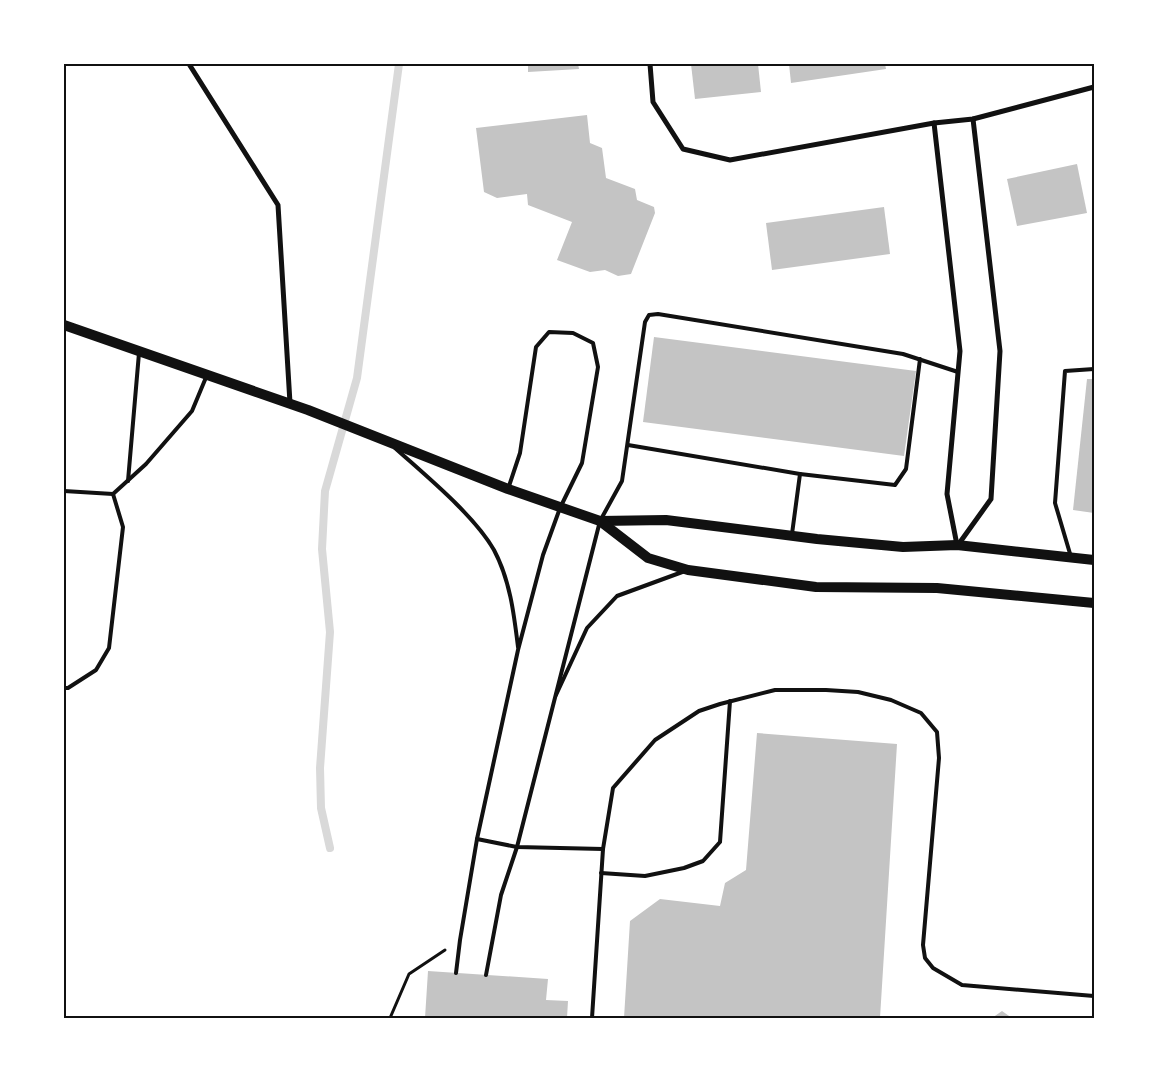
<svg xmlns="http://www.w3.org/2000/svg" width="1158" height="1082" font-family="'Exo 2',sans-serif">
<rect width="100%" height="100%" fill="#fff"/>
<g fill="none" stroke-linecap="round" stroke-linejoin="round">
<!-- stream -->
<path stroke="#d9d9d9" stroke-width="8" d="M330,848l-9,-40 -1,-40 10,-136 -8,-83 3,-58 32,-113 42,-314"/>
</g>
<!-- building -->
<g fill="#c4c4c4">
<path d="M528,64h50l1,5 -51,3z"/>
<path d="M691,64h67l3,28 -66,7z"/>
<path d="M789,64h96l1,5 -95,14z"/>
<path d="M587,115l3,28 12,5 4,30 29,11 2,11 17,7 1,6 -24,61 -13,2 -13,-6 -15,2 -33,-12 15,-38 -44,-17 -1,-11 -30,4 -13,-6 -8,-64z"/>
<path d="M1077,164l10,49 -70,13 -10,-47z"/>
<path d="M884,207l6,47 -118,16 -6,-47z"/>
<path d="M654,337l262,34 -12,85 -261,-34z"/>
<path d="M1087,379h7v134l-21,-3z"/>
<path d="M757,733l140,11 -17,274h-256l6,-97 30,-22 60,7 5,-23 21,-13z"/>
<path d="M428,971l120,8 -2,21 22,1 -1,17h-142z"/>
<path d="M1002,1011l10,7h-20z"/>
</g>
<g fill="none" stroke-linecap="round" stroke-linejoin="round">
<!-- path -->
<path stroke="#111" stroke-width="3" d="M390,1018l19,-44 36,-24"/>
<!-- service -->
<g stroke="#111" stroke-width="4">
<path d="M628,445l172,29 -8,60"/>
<path d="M395,448c30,27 79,67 99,102 16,30 20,64 24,97"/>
<path d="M800,474l95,11 11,-16 14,-110"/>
<path d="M128,481l11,-128"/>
<path d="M64,491l49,3 33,-30 46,-53 15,-36"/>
<path d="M1071,557l-16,-54 10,-132 29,-2"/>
<path d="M64,688h4l28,-18 13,-22 14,-121 -10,-33"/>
<path d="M556,695l31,-67 30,-32 68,-25"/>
<path d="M477,839l40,8 86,2"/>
<path d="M601,873l44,3 39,-8 19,-7 17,-19 10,-141"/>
<path d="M456,973l4,-33 17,-101 41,-189 25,-95 17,-47 22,-45 16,-96 -5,-24 -20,-10 -24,-1 -13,15 -16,106 -12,36"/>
<path d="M486,975l15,-80 16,-48 83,-326 22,-40 23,-159 4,-7 9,-1 245,40 55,18"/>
<path d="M592,1018l11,-169 10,-61 42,-48 44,-29 21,-7 55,-14h51l32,2 33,8 30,13 16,19 2,26 -16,187 2,13 8,10 29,17 132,11"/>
</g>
<!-- minor -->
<g stroke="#111" stroke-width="5">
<path d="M189,64l89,141 12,198"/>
<path d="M650,64l3,38 30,47 47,11 204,-37 39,-4 121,-32"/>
<path d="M934,123l26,228 -13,143 10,51"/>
<path d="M958,545l33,-46 9,-148 -27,-232"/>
</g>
<!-- secondary -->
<g stroke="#111" stroke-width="10">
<path d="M64,325l244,85 200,79 92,32 66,-1 151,19 86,8 54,-2 137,15"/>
<path d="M600,521l48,37 40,12 128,17 121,1 157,15"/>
</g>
</g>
<!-- border -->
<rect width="1158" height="1082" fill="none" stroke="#ffffff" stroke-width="130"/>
<rect x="65" y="65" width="1028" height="952" fill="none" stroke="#111" stroke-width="2"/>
</svg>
